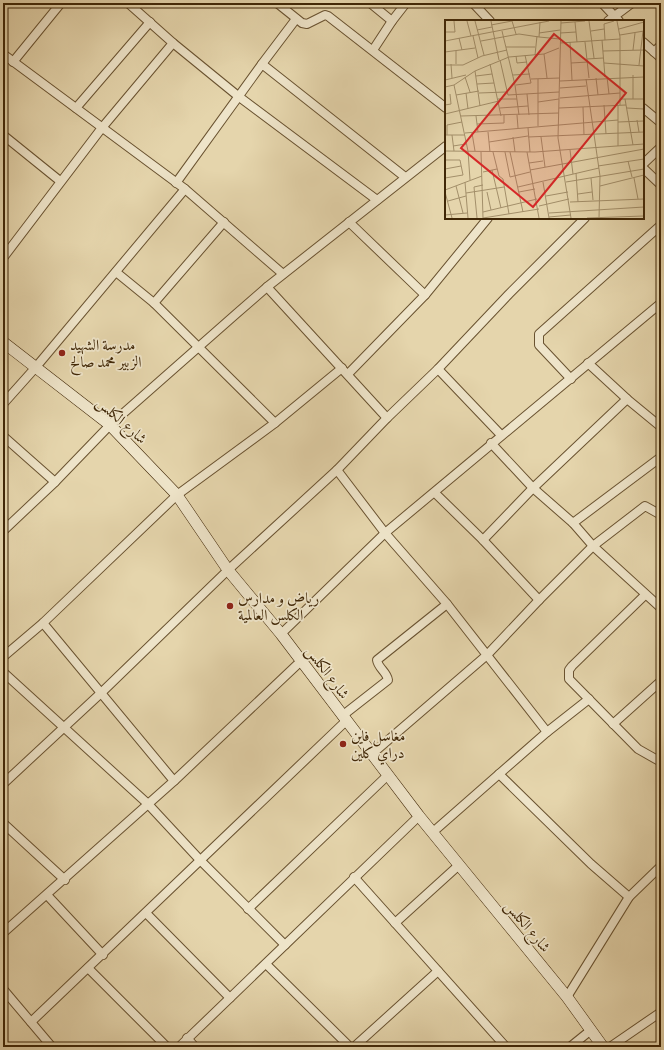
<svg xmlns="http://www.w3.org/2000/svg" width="664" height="1050" font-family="'EB Garamond',Amiri,serif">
<rect width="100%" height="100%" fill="#e5d5ac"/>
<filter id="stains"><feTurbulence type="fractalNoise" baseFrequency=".005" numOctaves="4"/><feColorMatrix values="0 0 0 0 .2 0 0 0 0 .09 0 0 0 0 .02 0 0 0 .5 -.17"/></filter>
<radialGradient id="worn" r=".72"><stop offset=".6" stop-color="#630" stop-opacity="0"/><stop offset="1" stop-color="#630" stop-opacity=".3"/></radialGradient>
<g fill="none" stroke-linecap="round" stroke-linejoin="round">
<!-- street casing -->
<g stroke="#695230" stroke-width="10">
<g id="street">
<path d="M128,3l45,40 65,53 139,104"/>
<path d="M277,3l25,20 5,1 18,-9 3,1 118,92"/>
<path d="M370,3l22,18"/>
<path d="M473,3l17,18"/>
<path d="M602,3l17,18"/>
<path d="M608,21l24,-18"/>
<path d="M643,42l18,16"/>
<path d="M373,50l19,-29 14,-18"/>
<path d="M654,52l7,-7"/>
<path d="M3,54l182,135 98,85"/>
<path d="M13,62l48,-59"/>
<path d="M262,64l34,-45"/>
<path d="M76,108l74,-86"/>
<path d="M643,108l18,15"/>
<path d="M3,135l57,46"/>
<path d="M643,164l18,-17"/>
<path d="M643,168l18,17"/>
<path d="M176,183l86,-119 143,113"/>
<path d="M349,222l76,73"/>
<path d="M3,258l98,-129 72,-86"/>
<path d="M116,272l38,31 121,120"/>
<path d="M267,287l120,131"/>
<path d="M154,303l70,-81"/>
<path d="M588,363l39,36 34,28"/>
<path d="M438,369l63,66"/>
<path d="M348,374l77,-79 63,-77"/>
<path d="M571,379l-32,-34v-11l122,-109"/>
<path d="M3,404l33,-37 149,-178"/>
<path d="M3,436l52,46"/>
<path d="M491,443l42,45 40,35 20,23 68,62"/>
<path d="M337,470l48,63 62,71 100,128"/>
<path d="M435,493l48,47 56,60"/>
<path d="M573,523l88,-66"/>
<path d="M3,531l52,-49 55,-57 126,-111 31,-27 179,-141"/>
<path d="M483,540l50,-52 94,-89"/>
<path d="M645,595l-73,71 -3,4v9l69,70 23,13"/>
<path d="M43,623l131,158"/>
<path d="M281,634l104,-101 276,-230"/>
<path d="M3,657l40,-34 134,-128 98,-72 67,-55"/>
<path d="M3,672l145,132 52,56 85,85"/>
<path d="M342,716l46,-36c-1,-8 -10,-12 -11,-20l70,-56"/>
<path d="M613,724l48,-43"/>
<path d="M372,754l115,-99 52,-55 54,-54 52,-40 16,9"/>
<path d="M499,774l92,90 38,33"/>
<path d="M3,784l98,-91 127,-123 109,-100 50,-52 51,-49 71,-75 76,-76"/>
<path d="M3,823l62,57"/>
<path d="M433,832l114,-100 42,-33"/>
<path d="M354,877l152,170"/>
<path d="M47,895l56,60"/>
<path d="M248,909l140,-134"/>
<path d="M146,913l84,85"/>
<path d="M395,923l64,-58"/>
<path d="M3,933l171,-152 127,-120"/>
<path d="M266,964l84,83"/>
<path d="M88,968l79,79"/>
<path d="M3,989l49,58"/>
<path d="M567,997l62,-100 32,-31"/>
<path d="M31,1022l315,-301"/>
<path d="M187,1038l8,9"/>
<path d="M179,1047l240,-231"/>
<path d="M354,1047l84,-76"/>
<path d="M570,1047l21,-17"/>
<path d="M610,1047l51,-35"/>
</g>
</g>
<!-- secondary casing -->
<g stroke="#402707" stroke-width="12">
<path id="secondary" d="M3,342l107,83 67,70 51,75 53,64 138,182 148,181 36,50"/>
</g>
<!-- street -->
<use href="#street" stroke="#eee4c9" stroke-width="8"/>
<!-- secondary -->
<use href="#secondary" stroke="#eee4c9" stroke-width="11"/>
</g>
<!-- markers -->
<g fill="#8f2418" stroke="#eee4c9" stroke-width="1.5">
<circle cx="62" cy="353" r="4"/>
<circle cx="230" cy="606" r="4"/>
<circle cx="343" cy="744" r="4"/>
</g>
<g text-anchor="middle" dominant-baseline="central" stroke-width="3.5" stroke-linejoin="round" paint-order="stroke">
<!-- poi labels -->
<g font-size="15" fill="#402707" stroke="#eee4c9" text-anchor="start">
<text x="70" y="344">مدرسة الشهيد<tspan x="70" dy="17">الزبير محمد صالح</tspan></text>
<text x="238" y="597">رياض و مدارس<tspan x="238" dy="17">الكلس العالمية</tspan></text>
<text x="351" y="735">مغاسل فاين<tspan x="351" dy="17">دراي كلين</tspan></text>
</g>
<!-- street labels -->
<g font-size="15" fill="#402707" stroke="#eee4c9">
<text transform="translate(122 420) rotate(42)">شارع الكلس</text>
<text transform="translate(328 672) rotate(53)">شارع الكلس</text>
<text transform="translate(528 926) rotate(50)">شارع الكلس</text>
</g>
</g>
<!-- overview -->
<g transform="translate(445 20)">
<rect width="199" height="199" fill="#e5d5ac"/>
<path fill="none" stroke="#a38f6a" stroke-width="1" d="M22,1l4,15M30,1l9,34M46,1l8,39M116,1l-3,117 13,80M144,1l5,37M172,1l3,16v68M95,2l-1,15 21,2M130,2l2,20M116,3l24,-2M46,5l21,-4 4,13M174,9l25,-7M32,10l15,-3M57,11l13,54 4,30M146,11l13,-2M0,12h10l-1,-11M94,13l21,-3M115,13l16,-1M175,15l24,-4M28,16l5,22M14,18l3,12M157,20l3,37M160,20l-1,-16 10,-3M0,21l104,-20M36,21l38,-7 20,3M125,22l2,38M140,22l4,36M115,23l60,-4M61,27h29M188,30l2,-17M11,31v13M158,31l41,-1M0,32l30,-4M99,34l3,24M90,35l2,-19M71,36l1,7 10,-1M142,39l16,-1M55,40l8,35 51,-3M126,43l17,-1M159,43l40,3M6,44l1,14M45,44l11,52M0,45h18l19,-9 25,-6M194,45l4,-34M30,51l5,35M68,55l17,-1M31,56l16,-2M20,57l5,15M162,57l2,17M151,58l2,17M86,59l29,-1M141,59l14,97 -1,42M0,60l21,-5M115,61l84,-4M32,64l17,-1M9,65l14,66 2,29M71,65l15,-2 -6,-28M0,67l9,-2 21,-14 34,-14 35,-3 15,-6M115,68l26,-2M21,73l2,16M34,73l27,-1M82,74l2,21M11,75l23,-4M115,78l60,-5M53,79h19M175,79h24M180,79l8,46M188,79v-24M93,82l21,-3M0,85l6,-1 -1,-10M159,85l2,29M138,87l1,28M55,88l28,-2M114,88l67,-3M182,88l17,1M0,94l54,-13M72,95l1,13M16,96l98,-3M31,96l2,16M192,100l2,12M173,102l26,-1M32,104l27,-1v-8M93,106v-47M83,108l2,24M43,112l2,20M20,113l153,-13M27,113l3,18M0,115h20M2,115v-10l15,-3M7,115l2,16M68,117l2,15M83,117l116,-5M96,117l4,30M44,122l39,-6M8,126l13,-2M173,126v-41M125,130l3,24M0,131l90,1 109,-8M36,132l2,66M48,132l6,24 4,3 6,35M60,132l5,25 20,-5M65,132l13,60M82,132l12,66M0,140h15l3,15 -18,3M183,141l4,16M84,143l14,-2M153,146l46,-7M0,149l16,-3M47,150l9,38M85,150l114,-21M38,152l14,-3M131,153l2,29M146,158l2,22M189,158l4,21M20,162l3,36M98,162l6,36M121,162l78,-13M11,166l7,27M155,166l44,-11M73,167l81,-19M0,170l37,-14M0,172l7,26M42,172l4,18M74,172l16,-3M21,173l38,-6M133,174l14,-2M101,176l22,-4M3,181l18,-5M125,182l74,-3M94,186l30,-7M38,192l54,-13M104,193l95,-6M0,195l22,-2M104,197l22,-2M32,198l-3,-31 9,-2M38,198l56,-9M142,198l57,-2"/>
<path fill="#d62828" fill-opacity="0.15" stroke="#d62828" stroke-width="2" d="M109,14l72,59 -93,114 -72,-59z"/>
<rect width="199" height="199" fill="none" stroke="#402707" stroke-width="2"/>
</g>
<!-- margin -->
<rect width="664" height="1050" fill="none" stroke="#e5d5ac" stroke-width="16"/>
<rect x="4" y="4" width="656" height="1042" fill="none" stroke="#402707" stroke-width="2"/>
<rect x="8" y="8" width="648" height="1034" fill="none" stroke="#402707"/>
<rect width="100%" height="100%" filter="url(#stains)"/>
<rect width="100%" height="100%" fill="url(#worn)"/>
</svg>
